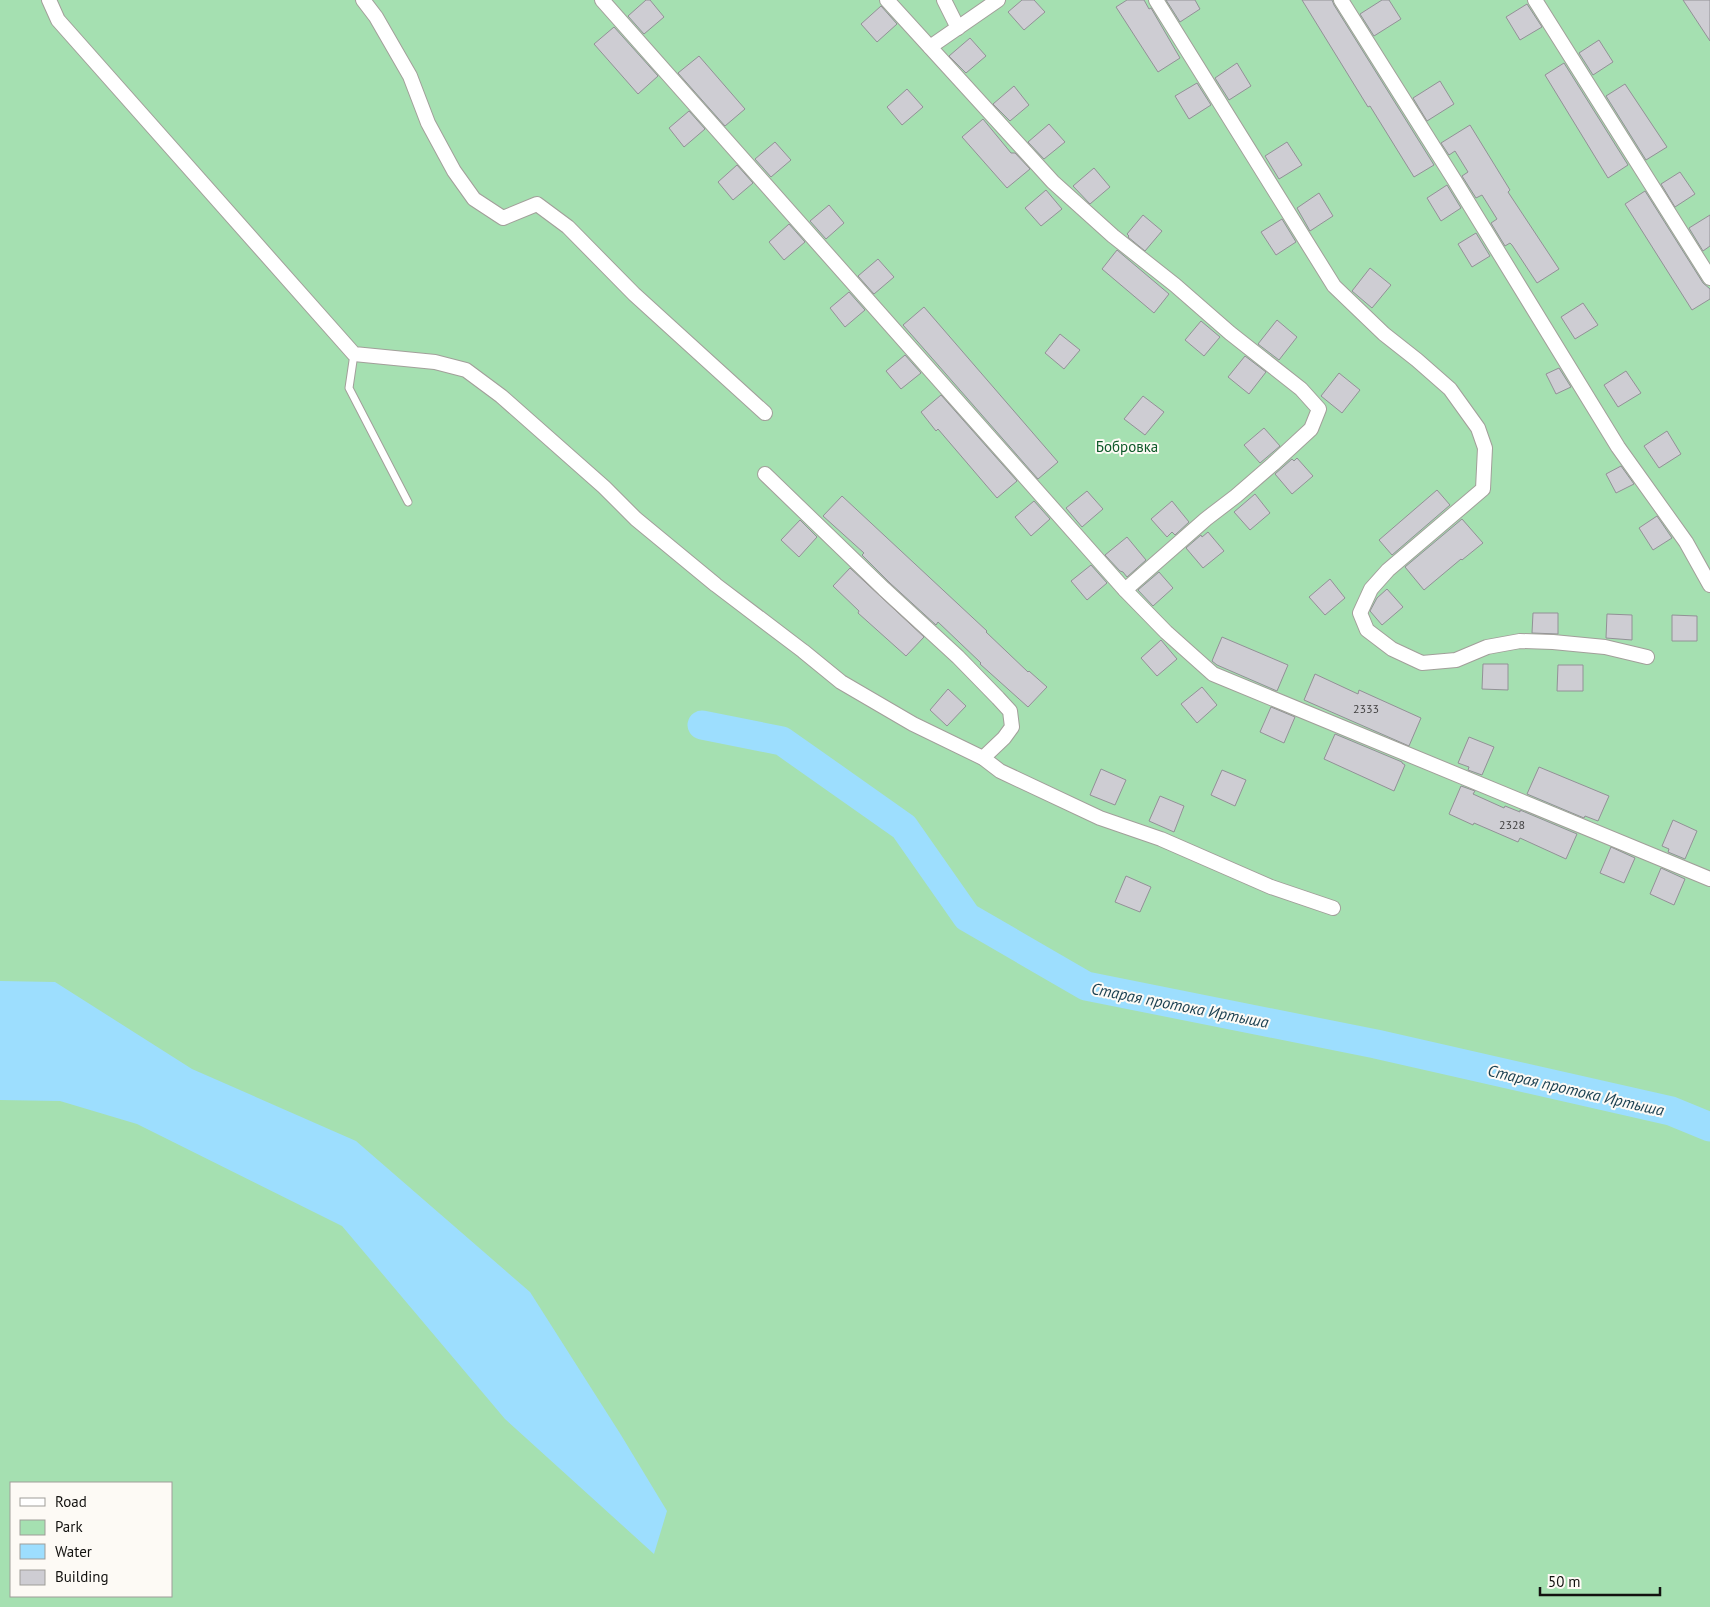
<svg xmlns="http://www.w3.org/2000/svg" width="1710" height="1607" font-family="'PT Sans',sans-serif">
<rect width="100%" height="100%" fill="#f0ede8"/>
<!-- green -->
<path fill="#a5e0b1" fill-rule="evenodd" d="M0,0h1710v1607h-1710zM11,1483h160v113h-160z"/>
<!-- water -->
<path fill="#9ddefe" d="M0,981l55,1 137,87 164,72 174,151 91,143 46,76 -13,43 -149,-135 -163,-193 -205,-102 -77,-23 -60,-1z"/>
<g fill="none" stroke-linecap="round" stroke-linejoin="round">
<!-- river -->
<path stroke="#9ddefe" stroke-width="29" d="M702,725l80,16 122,86 63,90 119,69 290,58 295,67 39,16"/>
</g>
<!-- building -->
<g fill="#cecdd3" stroke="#929196">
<path d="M646,0h4l14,17 -20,17 -16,-18z"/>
<path d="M1022,0h12l11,12 -21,18 -16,-18z"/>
<path d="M1127,0h17l5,9 2,-1 29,50 -22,14 -42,-65z"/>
<path d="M1166,0h29l5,9 -20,13z"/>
<path d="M1302,0h30l2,5 100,160 -20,12 -44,-71 -2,1z"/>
<path d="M1382,0h7l12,19 -27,17 -14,-22z"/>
<path d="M1683,0h27v41z"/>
<path d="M1527,4l15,23 -22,13 -14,-23z"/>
<path d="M881,6l16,18 -20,18 -16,-18z"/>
<path d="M614,27l44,49 -20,18 -44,-50z"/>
<path d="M970,38l16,18 -20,17 -17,-17z"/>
<path d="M1599,40l14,22 -20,13 -14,-22z"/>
<path d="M699,56l46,53 -20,17 -47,-53z"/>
<path d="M1237,63l14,23 -22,14 -14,-22z"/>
<path d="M1564,63l64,102 -20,13 -63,-103z"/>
<path d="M1440,81l14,23 -27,17 -14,-23z"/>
<path d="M1197,83l14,22 -22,14 -14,-23z"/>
<path d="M1625,84l42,63 -21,13 -40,-64z"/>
<path d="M1014,86l15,19 -19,16 -17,-17z"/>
<path d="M907,89l16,18 -21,18 -15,-18z"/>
<path d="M689,111l16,18 -21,18 -15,-19z"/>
<path d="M983,119l28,34h4l15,16 -23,19 -45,-51z"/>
<path d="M1049,124l16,18 -21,17 -16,-17z"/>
<path d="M1470,125l40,65 -2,2 51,77 -22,14 -25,-38 -2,-2 -5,3 -14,-23 6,-4 -15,-24 -6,3 -14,-22 6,-4 -13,-21 -6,4 -8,-12z"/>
<path d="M775,142l16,18 -20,17 -16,-18z"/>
<path d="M1287,142l15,23 -23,14 -14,-23z"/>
<path d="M737,165l16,18 -20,17 -15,-18z"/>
<path d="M1094,168l16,19 -20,17 -17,-18z"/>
<path d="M1680,172l15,22 -20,13 -14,-23z"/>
<path d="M1447,185l14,23 -20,13 -14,-23z"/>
<path d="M1046,190l16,19 -21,17 -16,-18z"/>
<path d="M1645,191l58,92 7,6v10l-18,11 -67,-106z"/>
<path d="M1319,193l14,23 -23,15 -13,-23z"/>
<path d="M829,205l15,18 -18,16 -16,-18z"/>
<path d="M1143,215l19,16 -17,20 -17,-14 1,-1 -2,-2z"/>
<path d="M1710,215v31l-7,5 -14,-23z"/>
<path d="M1282,219l14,23 -20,13 -15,-23z"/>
<path d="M789,224l16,18 -21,18 -15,-18z"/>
<path d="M1476,233l14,23 -18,11 -14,-23z"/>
<path d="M1117,250l52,44 -15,19 -52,-44z"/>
<path d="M878,259l16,18 -20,17 -16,-18z"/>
<path d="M1370,268l21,17 -19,23 -20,-17z"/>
<path d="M849,292l16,18 -20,17 -15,-19z"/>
<path d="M1583,303l15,22 -23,14 -14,-22z"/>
<path d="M924,307l134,155 -20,17 -135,-154z"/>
<path d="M1277,320l20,17 -18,23 -21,-16z"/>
<path d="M1201,321l19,16 -16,19 -19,-16z"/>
<path d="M1060,334l20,16 -16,19 -19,-16z"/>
<path d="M905,355l16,18 -20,16 -15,-18z"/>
<path d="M1245,356l21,16 -17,22 -21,-17z"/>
<path d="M1559,368l12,19 -15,7 -10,-20z"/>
<path d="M1626,371l15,22 -23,14 -14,-22z"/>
<path d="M1339,373l21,17 -18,23 -21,-17z"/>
<path d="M941,395l76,86 -20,17 -59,-69 -2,2 -15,-19z"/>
<path d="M1143,396l21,16 -19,23 -21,-16z"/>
<path d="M1264,428l16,18 -20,17 -16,-18z"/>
<path d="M1667,431l14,23 -22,14 -15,-22z"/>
<path d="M1297,458l16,18 -21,18 -17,-20 17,-15 2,2z"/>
<path d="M1621,466l13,18 -18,9 -10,-19z"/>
<path d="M1437,490l13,15 -58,50 -13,-15z"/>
<path d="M1087,491l16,18 -21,18 -16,-19z"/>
<path d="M1255,494l15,19 -20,17 -16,-18z"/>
<path d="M842,496l145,135 -1,1 42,40 1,-1 18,16 -19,20 -48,-43 1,-1 -43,-41 -2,3 -46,-42 -28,-28 2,-2 -41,-37z"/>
<path d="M1034,501l16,18 -19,17 -16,-19z"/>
<path d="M1172,501l17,21 -14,13 -3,-3 -5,5 -16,-18z"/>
<path d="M1657,516l15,22 -19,12 -14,-22z"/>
<path d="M1462,519l21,24 -21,17 -1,-1 -37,31 -19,-23z"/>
<path d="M800,520l17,17 -18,20 -18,-17z"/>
<path d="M1208,532l16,19 -21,17 -17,-20 15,-13 1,2z"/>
<path d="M1127,537l19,23 -19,17 -4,-5 -3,-1 -15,-16z"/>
<path d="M1091,565l16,18 -20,17 -16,-19z"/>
<path d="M850,568l74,69 -18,19 -48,-43 1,-2 -26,-25z"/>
<path d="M1159,572l14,16 -20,18 -15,-16z"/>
<path d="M1330,579l15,19 -20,17 -16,-18z"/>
<path d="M1387,589l16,18 -21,18 -12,-14 7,-13z"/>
<path d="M1533,613h25v21l-26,-1z"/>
<path d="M1607,614l25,1v25l-26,-2z"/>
<path d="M1672,615l25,1v25h-25z"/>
<path d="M1222,637l66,28 -11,26 -60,-26 -5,-4z"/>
<path d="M1161,640l16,19 -20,17 -16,-18z"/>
<path d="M1483,664h25v26l-26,-1z"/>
<path d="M1558,665h25v26h-26z"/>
<path d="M1315,674l43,20 1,-4 62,28 -12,28 -105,-46z"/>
<path d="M1202,687l15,18 -20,18 -16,-19z"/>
<path d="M948,689l18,17 -19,20 -17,-16z"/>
<path d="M1271,707l24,10 -11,26 -24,-11z"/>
<path d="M1335,734l67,28v1l3,2 -11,26 -70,-32z"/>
<path d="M1469,737l25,10 -12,28 -14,-5 1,-3 -11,-4z"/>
<path d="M1539,767l70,29 -11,25 -13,-5 -1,2 -57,-24z"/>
<path d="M1101,769l25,11 -11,25 -25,-10z"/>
<path d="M1222,770l24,10 -11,26 -24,-11z"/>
<path d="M1461,786l14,5 -2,3 31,14 1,-2 15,6v-2l57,24 -11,25 -46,-21 -2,4 -44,-19 -1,2 -24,-11z"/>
<path d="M1160,796l24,10 -10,26 -25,-11z"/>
<path d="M1673,820l24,11 -12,28 -17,-7 1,-3 -7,-3z"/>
<path d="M1611,847l24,11 -11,25 -24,-10z"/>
<path d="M1661,868l24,11 -11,26 -24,-11z"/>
<path d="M1126,876l25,11 -11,25 -25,-10z"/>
</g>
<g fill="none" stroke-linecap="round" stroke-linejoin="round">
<!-- lane casing -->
<g stroke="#a29f9a" stroke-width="9">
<path id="lane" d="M354,354l-5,34 59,114"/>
</g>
<!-- street casing -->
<g stroke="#a29f9a" stroke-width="16">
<g id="street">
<path d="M49,0l9,20 296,334 81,8 31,8 35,26 103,91 32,32 80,66 87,66 38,31 72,42 70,34 17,13 100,47 61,21 110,48 62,21"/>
<path d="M363,0l13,17 34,59 18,47 26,48 20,28 29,19 34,-14 31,23 66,67 131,119"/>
<path d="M602,0l523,590 41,42 47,42 497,205"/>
<path d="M887,0l166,182 60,54 62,49 55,48 71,56 18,20 -8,20 -38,35 -37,32 -30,23 -81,71"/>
<path d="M944,0l14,28"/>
<path d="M1156,0l178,286 50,48 33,26 33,29 28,39 7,20 -2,41 -95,81 -17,19 -11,24 7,17 25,19 30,14 34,-3 31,-13 33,-6 33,1 52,5 42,10"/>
<path d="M1341,0l114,181 163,266 68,95 24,43"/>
<path d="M1535,0l175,278"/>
<path d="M930,47l68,-47"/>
<path d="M765,474l119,115 74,68 40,41 12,13 2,16 -8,11 -21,20"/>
</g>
</g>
<!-- lane -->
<use href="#lane" stroke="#fff" stroke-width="7"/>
<!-- street -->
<use href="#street" stroke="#fff" stroke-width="14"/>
</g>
<g text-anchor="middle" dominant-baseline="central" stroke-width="4" stroke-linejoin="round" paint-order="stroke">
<!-- number labels -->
<g font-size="12" fill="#424141">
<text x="1366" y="708">2333</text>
<text x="1512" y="824">2328</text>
</g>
<!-- park labels -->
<g font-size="15" fill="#0e5929" stroke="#fdfaf5">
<text x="1127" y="446">Бобровка</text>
</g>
<!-- water labels -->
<g font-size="16" font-style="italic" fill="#193f50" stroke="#fdfaf5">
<text transform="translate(1180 1005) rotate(11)">Старая протока Иртыша</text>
<text transform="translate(1576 1090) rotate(13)">Старая протока Иртыша</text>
</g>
</g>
<!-- legend -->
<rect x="10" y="1482" width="162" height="115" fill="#fdfaf5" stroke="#9f9d99"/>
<rect x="20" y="1498" width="25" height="8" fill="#ffffff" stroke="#9f9d99"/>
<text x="55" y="1507" font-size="15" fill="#131210">Road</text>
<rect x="20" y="1520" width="25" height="15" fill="#a5e0b1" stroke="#9f9d99"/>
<text x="55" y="1532" font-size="15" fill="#131210">Park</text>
<rect x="20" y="1544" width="25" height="15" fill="#9ddefe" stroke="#9f9d99"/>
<text x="55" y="1557" font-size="15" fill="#131210">Water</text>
<rect x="20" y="1570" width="25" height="15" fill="#cecdd3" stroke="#9f9d99"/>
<text x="55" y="1582" font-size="15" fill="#131210">Building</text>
<!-- scale -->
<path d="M1540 1587v8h120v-8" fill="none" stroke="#131210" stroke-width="2.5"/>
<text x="1548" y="1587" font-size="15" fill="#131210" stroke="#fdfaf5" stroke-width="4" paint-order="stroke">50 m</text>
</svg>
